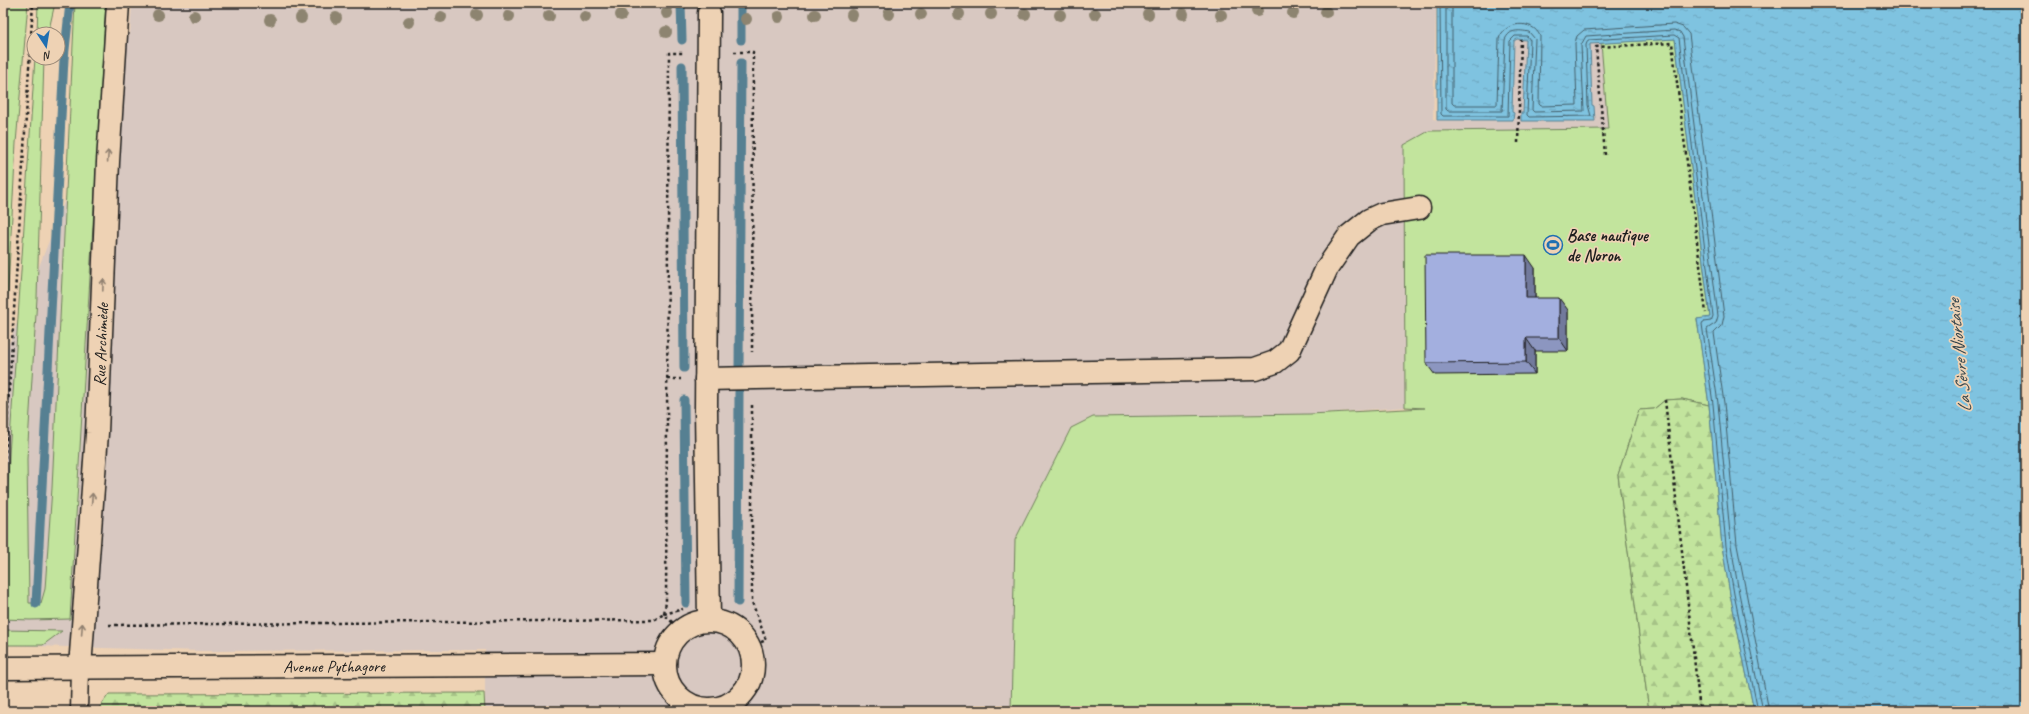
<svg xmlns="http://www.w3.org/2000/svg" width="2029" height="714" font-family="Caveat,sans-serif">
<defs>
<pattern id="forest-firs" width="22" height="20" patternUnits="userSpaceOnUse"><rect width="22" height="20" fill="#c2e49d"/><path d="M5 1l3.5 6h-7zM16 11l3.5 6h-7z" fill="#a6c387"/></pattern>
<pattern id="water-ripples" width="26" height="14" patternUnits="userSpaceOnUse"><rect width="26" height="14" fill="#7fc3e0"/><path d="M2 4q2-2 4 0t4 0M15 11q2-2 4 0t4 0" fill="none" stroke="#6da7c0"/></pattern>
</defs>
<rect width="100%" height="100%" fill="#eed2b4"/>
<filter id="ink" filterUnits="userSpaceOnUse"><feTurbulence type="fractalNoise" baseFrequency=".025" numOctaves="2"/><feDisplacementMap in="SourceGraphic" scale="8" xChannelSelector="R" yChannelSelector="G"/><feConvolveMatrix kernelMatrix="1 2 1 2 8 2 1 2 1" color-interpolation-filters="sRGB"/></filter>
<g filter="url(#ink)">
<!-- built -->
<path fill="#d8c8c1" d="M132,3h1304l-3,116 4,1h76l-1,-7 2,-72 3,-2 9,1 -3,73 71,-7h-2l-2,-62 85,-5 22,280 12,86 -27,-6 -153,13 -123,-5 -96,7 -217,3 -22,11 -55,112 -5,171h-526v-61l-283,1 -199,-6v-286l127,-326z"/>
<!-- grass -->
<g fill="#c2e49d" stroke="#6f805c">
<path d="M3,3h25l-12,140 -13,236z"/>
<path d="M38,3h17l-7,31h-11z"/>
<path d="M75,3h31l-36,616 -40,1 -27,-1 6,-164 26,-397h9l-7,240 -10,161 2,144h12l4,-14 7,-101z"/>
<path d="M1675,39l35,279 -13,1 12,86 -27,-6 -17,1 -11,9 -15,1 -21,65 31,236h-638l4,-171 56,-112 22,-11 217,-3 115,-6 -20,-1 -1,-262 25,-14 179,-2 -7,-86z"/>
<path d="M3,630l59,1 -19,14h-40z"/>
</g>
<!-- forest -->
<g fill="url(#forest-firs)" stroke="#6f805c">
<path d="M1682,399l27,6 13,141 8,48 24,117h-105l-31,-236 21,-65 15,-1 11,-9z"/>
<path d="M484,693l1,18h-388l12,-17z"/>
</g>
<!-- water -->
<path fill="url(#water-ripples)" stroke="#578092" d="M1437,3h589v708h-272l-24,-117 -8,-48 -13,-141 -12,-86 13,-2 -35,-278 -85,5 2,61 2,1 1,15h-74v-8h2l3,-73 -9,-1 -3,2 -2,71 2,1 -1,7h-76z"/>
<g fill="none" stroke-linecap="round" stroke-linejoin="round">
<!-- shore -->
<g stroke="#445f6a" stroke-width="1">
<path d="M1440,3l1,111 2,2h65l2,-75 5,-5h12l3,4 -3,75 2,2 62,-1 -3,-11 -2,-60 2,-5 86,-5 5,3 34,278 -2,5 -8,1 -1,2 11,80 13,142 8,48 24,117"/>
<path d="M1446,3v106l2,2h54l3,-71c4,-11 14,-10 24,-8l6,7 -3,71 2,2 50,-1 -3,-66 5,-9 88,-6 6,2 3,5 35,279 -2,7 -9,6 11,74 13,142 8,48 24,118"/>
<path d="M1452,3v100l2,2h43l2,-66c5,-18 34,-20 41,-3l-1,68 2,2 36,-1 -2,-62 2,-7 7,-6 90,-6 9,3 6,7 35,282 -2,9 -8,8 10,70 13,142 32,166"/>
</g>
<!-- stream -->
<g stroke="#578092" stroke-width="9">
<path d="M681,3l1,37"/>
<path d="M741,40v-37"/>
<path d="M682,66l2,302"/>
<path d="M739,369l2,-306"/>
<path d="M684,400l2,203"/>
<path d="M738,602l1,-210"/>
<path d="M36,604l28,-545 6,-56"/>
</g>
<!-- service casing -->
<g stroke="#1c1c1c" stroke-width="19">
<path id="service" d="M79,711l1,-43"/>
</g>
<!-- minor casing -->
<g stroke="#1c1c1c" stroke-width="25">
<g id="minor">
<path d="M709,13l-3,397 3,210"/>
<path d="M706,379l549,-10 20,-7 14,-11 38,-83 22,-32 20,-16 13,-6 37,-6"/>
<circle cx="709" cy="665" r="44"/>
<path id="s1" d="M3,668l662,-4"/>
<path id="s2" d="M80,668l17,-235 11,-271 10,-159"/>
</g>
</g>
<!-- path -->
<g stroke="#1c1c1c" stroke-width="2.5" stroke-dasharray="3 3" stroke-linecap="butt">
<path d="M734,52h19l-1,300"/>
<path d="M1518,143l3,-103"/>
<path d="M1605,155l-9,-108 76,-4 34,270"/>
<path d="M667,379h14"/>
<path d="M1665,400l35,311"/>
<path d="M3,488l30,-485"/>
<path d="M109,625l545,-5 10,-6 2,-12 3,-549h14"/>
<path d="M681,631l-17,-17 19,-5"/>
<path d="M750,647l16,-7 -14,-38v-197"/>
</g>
<!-- service -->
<use href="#service" stroke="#eed2b4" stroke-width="16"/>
<!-- minor -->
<use href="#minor" stroke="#eed2b4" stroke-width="22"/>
</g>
<!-- trees -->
<g fill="#8d846f">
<circle cx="1257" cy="11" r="6"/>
<circle cx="1326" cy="12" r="6"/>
<circle cx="667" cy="13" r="6"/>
<circle cx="1293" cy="13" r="6"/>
<circle cx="889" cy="14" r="6"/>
<circle cx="921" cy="14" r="6"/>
<circle cx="959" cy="14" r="6"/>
<circle cx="991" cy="14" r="6"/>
<circle cx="1025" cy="14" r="6"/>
<circle cx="1095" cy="14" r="6"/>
<circle cx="1148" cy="14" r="6"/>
<circle cx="1183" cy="14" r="6"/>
<circle cx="158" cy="15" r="6"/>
<circle cx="477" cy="15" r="6"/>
<circle cx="621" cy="15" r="6"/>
<circle cx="815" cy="15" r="6"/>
<circle cx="852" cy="15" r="6"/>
<circle cx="1060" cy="15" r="6"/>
<circle cx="1221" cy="15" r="6"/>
<circle cx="194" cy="16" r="6"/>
<circle cx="509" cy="16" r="6"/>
<circle cx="549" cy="16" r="6"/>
<circle cx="441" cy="17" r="6"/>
<circle cx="585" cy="17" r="6"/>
<circle cx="779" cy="17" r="6"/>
<circle cx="301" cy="18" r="6"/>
<circle cx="336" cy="18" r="6"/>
<circle cx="746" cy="19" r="6"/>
<circle cx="270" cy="20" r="6"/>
<circle cx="409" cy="22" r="6"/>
<circle cx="666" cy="32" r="6"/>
</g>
<!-- wall -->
<path fill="#8c96c0" stroke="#1c1c1c" d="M1535,268v30l33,12v41h-33v23l-100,1 -9,-12z"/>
<!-- shaded-wall -->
<g fill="#727a9c" stroke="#1c1c1c">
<path d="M1526,255l9,13v43l-9,-13z"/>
<path d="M1559,298l9,12v41l-9,-13z"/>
<path d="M1526,338l9,13v23l-9,-12z"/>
</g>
<!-- building -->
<path fill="#a3afdf" stroke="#1c1c1c" d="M1425,255h101v43h33v40h-33v24l-100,1z"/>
<!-- one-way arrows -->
<defs><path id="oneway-shaft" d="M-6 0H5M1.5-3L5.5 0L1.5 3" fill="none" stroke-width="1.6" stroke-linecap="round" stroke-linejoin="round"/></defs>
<g stroke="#908070">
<use href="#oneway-shaft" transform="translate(108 156) rotate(-86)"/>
<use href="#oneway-shaft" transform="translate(103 285) rotate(-88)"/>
<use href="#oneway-shaft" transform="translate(92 499) rotate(-86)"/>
<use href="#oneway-shaft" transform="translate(82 629) rotate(-86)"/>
</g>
</g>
<!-- icons -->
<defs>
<g id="stadium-ring" transform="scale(1)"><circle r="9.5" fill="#eed2b4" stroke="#1f6fb2" stroke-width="1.5"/><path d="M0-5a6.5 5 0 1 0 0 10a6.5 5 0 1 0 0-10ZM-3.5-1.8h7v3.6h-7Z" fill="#1f6fb2"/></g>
</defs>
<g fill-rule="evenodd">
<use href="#stadium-ring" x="1553" y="245"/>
</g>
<g text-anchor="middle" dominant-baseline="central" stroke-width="3.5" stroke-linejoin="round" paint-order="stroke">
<!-- poi labels -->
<g font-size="17" font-weight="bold" fill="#1c1c1c" stroke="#eed2b4" text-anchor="start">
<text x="1567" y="235">Base nautique<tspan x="1567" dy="20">de Noron</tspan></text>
</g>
<!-- street labels -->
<g font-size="17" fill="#1c1c1c" stroke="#eed2b4">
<text stroke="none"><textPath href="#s2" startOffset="324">Rue Archimède</textPath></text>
<text stroke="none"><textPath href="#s1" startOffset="331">Avenue Pythagore</textPath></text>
</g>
<!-- water labels -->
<g font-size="18" font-style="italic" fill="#35464d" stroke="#eed2b4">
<text transform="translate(1959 356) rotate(-96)">La Sèvre Niortaise</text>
</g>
</g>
<!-- margin -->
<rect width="2029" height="714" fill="none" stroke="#eed2b4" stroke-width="16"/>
<rect x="8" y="8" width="2013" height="698" fill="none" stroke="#1c1c1c" stroke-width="1.5" filter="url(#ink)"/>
<!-- north arrow -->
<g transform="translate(46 46) rotate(168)"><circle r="19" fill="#eed2b4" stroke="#9a8977"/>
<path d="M0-3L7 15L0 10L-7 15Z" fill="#1f6fb2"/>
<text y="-6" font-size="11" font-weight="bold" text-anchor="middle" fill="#1c1c1c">N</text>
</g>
</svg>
